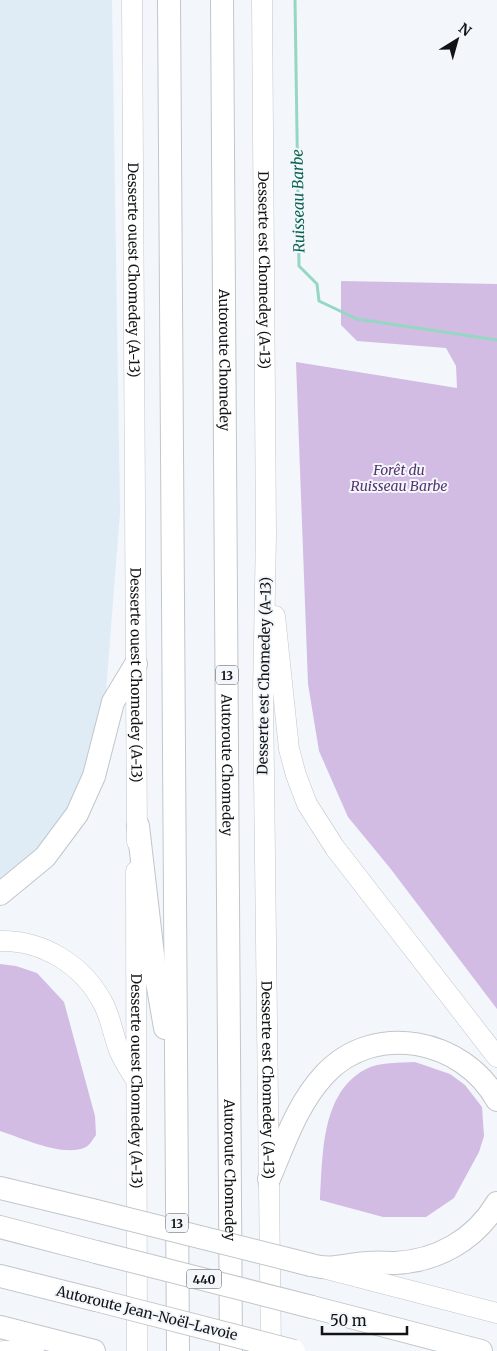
<svg xmlns="http://www.w3.org/2000/svg" width="497" height="1351" font-family="Merriweather,serif">
<rect width="100%" height="100%" fill="#f3f7fb"/>
<!-- built -->
<path fill="#e0ecf5" d="M0,0h112l8,512 -15,192 -28,94 -45,62 -32,22z"/>
<!-- green -->
<g fill="#d2bce3">
<path d="M341,281l156,3v725l-107,-141 -42,-51 -29,-66 -11,-67 -12,-322 161,26 -1,-22 -10,-18 -89,-7 -16,-16z"/>
<path d="M0,964l16,2 21,7 27,29 31,114 1,19c-3,4 -6,10 -10,12 -22,11 -64,-9 -86,-16z"/>
<path d="M415,1062l35,12 15,11 17,22 2,29 -5,16 -25,46 -28,19h-43l-63,-17c3,-43 0,-107 46,-131 13,-7 34,-6 49,-7z"/>
</g>
<g fill="none" stroke-linecap="round" stroke-linejoin="round">
<!-- stream -->
<path stroke="#95d7c2" stroke-width="3" d="M295,0l4,266 18,18 2,17 38,18 140,21"/>
<!-- primary casing -->
<g stroke="#c1c6ca" stroke-width="21">
<g id="primary">
<path id="s1" d="M132,0l5,842"/>
<path id="s2" d="M262,0l4,534 -3,160 8,657"/>
<path d="M275,616l14,133 7,26 11,29 28,44 162,209"/>
<path id="s3" d="M136,871l1,480"/>
<path d="M0,941c43,-1 83,24 103,62 8,15 10,32 16,47 4,10 10,19 15,27"/>
<path d="M327,1269l170,44"/>
<path d="M4,1351h30"/>
</g>
</g>
<!-- motorway casing -->
<g stroke="#c1c6ca" stroke-width="24">
<g id="motorway">
<path d="M169,0l9,1351"/>
<path id="s4" d="M222,0l9,1351"/>
<path d="M138,826l16,138 11,64"/>
<path d="M0,894l45,-37 32,-43 17,-38 19,-74 23,-38"/>
<path d="M269,1179c16,-37 28,-75 56,-105 50,-53 138,-35 172,26"/>
<path d="M0,1188l92,22"/>
<path d="M0,1227l96,25"/>
<path d="M311,1265c22,6 35,-1 57,-2 9,-1 18,0 27,0 42,-2 80,-23 102,-60"/>
<path d="M0,1276l96,24"/>
<path d="M312,1307l169,44"/>
<path d="M0,1327l94,24"/>
</g>
</g>
<!-- primary -->
<use href="#primary" stroke="#fff" stroke-width="20"/>
<!-- motorway -->
<use href="#motorway" stroke="#fff" stroke-width="22"/>
<!-- motorway-bridge casing -->
<g stroke="#c1c6ca" stroke-width="24" stroke-linecap="butt">
<g id="motorway-bridge">
<path d="M92,1210l219,55"/>
<path d="M96,1252l216,55"/>
<path d="M96,1300l198,51"/>
</g>
</g>
<!-- motorway-bridge -->
<use href="#motorway-bridge" stroke="#fff" stroke-width="22"/>
</g>
<g text-anchor="middle" dominant-baseline="central" stroke-width="4" stroke-linejoin="round" paint-order="stroke">
<!-- shield labels -->
<g fill="#f3f7fb" stroke="#555759" stroke-width="1">
<rect x="216" y="665.5" width="22" height="19" rx="4"/>
<rect x="166" y="1213.5" width="22" height="19" rx="4"/>
<rect x="186.5" y="1269.5" width="35" height="19" rx="4"/>
</g>
<g font-size="12" font-weight="bold" fill="#111314">
<text x="227" y="675">13</text>
<text x="177" y="1223">13</text>
<text x="204" y="1279">440</text>
</g>
<!-- street labels -->
<g font-size="14" fill="#111314" stroke="#f3f7fb">
<text stroke="none"><textPath href="#s1" startOffset="270">Desserte ouest Chomedey (A-13)</textPath></text>
<text stroke="none"><textPath href="#s2" startOffset="270">Desserte est Chomedey (A-13)</textPath></text>
<text stroke="none"><textPath href="#s4" startOffset="360">Autoroute Chomedey</textPath></text>
<text stroke="none"><textPath href="#s1" startOffset="675">Desserte ouest Chomedey (A-13)</textPath></text>
<text transform="translate(264 676) rotate(-89)">Desserte est Chomedey (A-13)</text>
<text stroke="none"><textPath href="#s4" startOffset="765">Autoroute Chomedey</textPath></text>
<text stroke="none"><textPath href="#s3" startOffset="210">Desserte ouest Chomedey (A-13)</textPath></text>
<text stroke="none"><textPath href="#s2" startOffset="1080">Desserte est Chomedey (A-13)</textPath></text>
<text stroke="none"><textPath href="#s4" startOffset="1170">Autoroute Chomedey</textPath></text>
<text transform="translate(147 1313) rotate(14)">Autoroute Jean-Noël-Lavoie</text>
</g>
<!-- park labels -->
<g font-size="14" font-style="italic" fill="#57346f" stroke="#f3f7fb">
<text x="399" y="470">Forêt du<tspan x="399" dy="16">Ruisseau Barbe</tspan></text>
</g>
<!-- water labels -->
<g font-size="15" font-style="italic" fill="#0a6350" stroke="#f3f7fb">
<text transform="translate(298 201) rotate(-91)">Ruisseau Barbe</text>
</g>
</g>
<!-- north arrow -->
<g transform="translate(457 40) rotate(37)" stroke="#f3f7fb" stroke-width="4" paint-order="stroke">
<path d="M0-4L9 19L0 12L-9 19Z" fill="#111314"/>
<text y="-8" font-size="14" font-weight="bold" text-anchor="middle" fill="#111314">N</text>
</g>
<!-- scale -->
<path d="M322 1326v8h85v-8" fill="none" stroke="#111314" stroke-width="2.5"/>
<text x="330" y="1326" font-size="15" fill="#111314" stroke="#f3f7fb" stroke-width="4" paint-order="stroke">50 m</text>
</svg>
